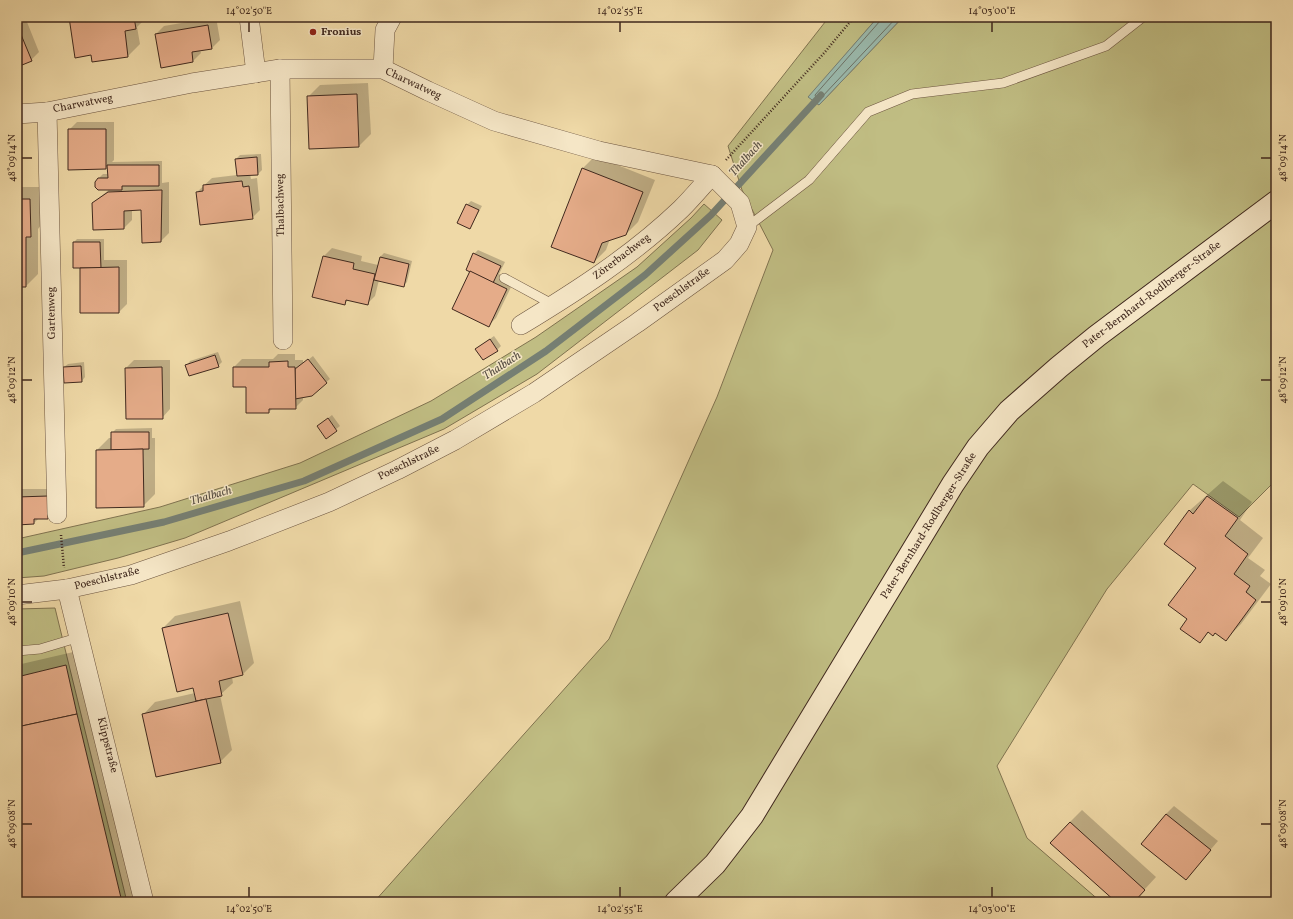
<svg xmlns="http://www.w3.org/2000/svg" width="1293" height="919" font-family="Vollkorn,serif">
<rect width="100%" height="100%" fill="#efd9a7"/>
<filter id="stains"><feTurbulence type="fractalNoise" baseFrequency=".005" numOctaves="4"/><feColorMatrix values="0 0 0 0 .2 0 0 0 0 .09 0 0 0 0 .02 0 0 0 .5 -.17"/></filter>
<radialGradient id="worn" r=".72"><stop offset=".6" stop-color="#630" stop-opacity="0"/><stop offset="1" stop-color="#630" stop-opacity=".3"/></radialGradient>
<!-- green -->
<g fill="#c0bd83" stroke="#807350">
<path d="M829,17h49l-69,80 10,8 84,-88h373v463l-37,37 -46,-33 -86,105 -110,177 30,72 74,64h-727l235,-263 108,-242 56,-147 -31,-60 -14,-44z"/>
<path d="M704,204l18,16 -24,30 -161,124 -93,55 -259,109 -67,20 -74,18 -27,2v-39l143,-32 140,-44 131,-62 105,-64 101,-70 54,-49z"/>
<path d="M55,608l72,294h-110v-293z"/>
</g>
<!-- water -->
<path fill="#9ab9ac" stroke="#767f73" d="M878,17h25l-84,88 -11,-8z"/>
<!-- shadow -->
<g fill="#0003">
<path d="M22,17h3l14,35 -8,8 -14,6v-47z"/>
<path d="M70,17h77l-10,10 3,17 -12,12 -36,-2z"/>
<path d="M216,17l4,23 -8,8 -12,2 1,3 -8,8 -31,6 -6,-33 8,-8z"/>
<path d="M368,83l3,51 -12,12 -51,-49 12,-12z"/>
<path d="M77,122h37v38l-2,2 50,-1v22l7,-1v51l-8,8 -19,-32 -10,1v10l-8,8 -31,-25 17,-14 -11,-11 4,-4h6l-1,-8 -2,2 -37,-38z"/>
<path d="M261,154l1,16 -4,4h-8l1,5 6,-1 3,32 -8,8 -55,-26 15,-14 25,-3 -1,-16 4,-4z"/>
<path d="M595,156l60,24 -17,42 -12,12 -16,5 -4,11 -12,12 -41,-16 30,-78z"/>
<path d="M17,187h25v37l-4,5v45l-12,12h-9z"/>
<path d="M471,201l11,5 -12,22 -3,-23z"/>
<path d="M77,239h27v21h23v44l-8,8h-38l1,-45 -8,-25z"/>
<path d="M332,248l30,8 -1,5 17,4 2,-8 4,-4 28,8 -5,21 -4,4 -24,-6 -4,16 -8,8 -18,-5 -5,5 -31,-8 11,-40z"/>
<path d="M478,250l27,12 -6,12 15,7 -18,37 -8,8 -17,-55 3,-17z"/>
<path d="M494,336l7,10 -4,4 -21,-1z"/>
<path d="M218,352l4,10 -4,4 -31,-1 3,-4z"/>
<path d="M278,354h17v6h8v4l10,-8 17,23 -19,16 -8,2v3l-8,8h-22l-4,4 -22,-26 -13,-19 8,-8h31z"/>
<path d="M134,360h36v49l-8,9 -36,-50z"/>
<path d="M84,362l1,15 -3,4 -18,-14 4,-3z"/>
<path d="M332,415l8,11 -14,11 -8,-11z"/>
<path d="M152,428v10h3v56l-12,12 -46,-56 12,-12h3v-5l4,-4z"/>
<path d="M1223,481l29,21 -12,18 23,18 -15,20 17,12 -5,6 11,8 -30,40 -15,15 -10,-7 -3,3 -4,-3 -10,10 -10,-24 8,-51 -8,-56z"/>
<path d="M17,489h38l1,21 -8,8h-9l-5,5 -17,1z"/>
<path d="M240,601l14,62 -12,12 -10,2 1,6 -13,12 12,55 -12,12 -77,-47 12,-13 40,-9 -1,-6 -31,-59 12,-12z"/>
<path d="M82,650l60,252h-125v-237z"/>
<path d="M1174,806l44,35 -32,37 -20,-64z"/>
<path d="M1082,810l74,67 -23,25h-16l-47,-80z"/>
</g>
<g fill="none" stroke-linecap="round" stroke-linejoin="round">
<!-- shore -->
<path stroke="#6d7165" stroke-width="1" d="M881,17l-1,4 -65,74 1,3 4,1 77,-82"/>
<!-- stream -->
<path stroke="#767f73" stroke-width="7" d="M17,553l147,-31 140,-41 138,-62 104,-68 99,-76 66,-60 110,-120"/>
</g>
<!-- building -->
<g fill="#e5ac89" stroke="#40291e">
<path d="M69,17h65l2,12 -11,2 3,26 -36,5 -1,-7 -16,3z"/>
<path d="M17,25l15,36 -15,6z"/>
<path d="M208,25l4,24 -20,3 1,10 -32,6 -6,-34z"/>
<path d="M357,94l2,53 -50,2 -2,-53z"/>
<path d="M68,129h38v40l-38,1z"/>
<path d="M257,157l1,18 -21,1 -2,-17z"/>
<path d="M107,165h52v21h-37v4h-24l-3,-3v-5l3,-4h10z"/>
<path d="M582,168l61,24 -17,43 -24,8 -8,20 -43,-16z"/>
<path d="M242,181l1,6 6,-1 4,33 -53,6 -4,-33 7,-1v-6z"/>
<path d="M162,190l-1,52 -19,1 -1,-33 -17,1v18l-31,1 -1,-27 16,-11z"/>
<path d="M17,199h13l1,38h-5v50h-9z"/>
<path d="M466,204l13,6 -9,19 -13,-6z"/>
<path d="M73,242h27l1,26h-28z"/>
<path d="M473,253l28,13 -8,17 -27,-13z"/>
<path d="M323,256l31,7 -1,6 22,5 -7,31 -22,-5 -1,5 -33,-8z"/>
<path d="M380,257l29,7 -5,23 -30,-7z"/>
<path d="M119,267v46h-39v-45z"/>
<path d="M470,271l37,18 -18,38 -37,-18z"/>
<path d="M490,339l8,12 -15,9 -8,-11z"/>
<path d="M215,355l4,12 -30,9 -4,-11z"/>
<path d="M308,359l19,24 -15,13 -17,3v-30z"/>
<path d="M288,361v6h7l1,42h-27v4h-23v-26h-13v-20h36v-5z"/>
<path d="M81,366l1,16 -18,1 -1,-16z"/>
<path d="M162,367l1,52h-37l-1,-51z"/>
<path d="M328,418l9,13 -11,8 -9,-13z"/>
<path d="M111,432h38v17l-38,1z"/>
<path d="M143,449l1,58 -48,1v-58z"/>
<path d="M48,496v23h-14v5l-17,1v-28z"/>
<path d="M1207,496l31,22 -13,18 23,18 -14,20 16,12 -4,6 10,8 -30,41 -11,-8 -2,3 -5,-4 -8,11 -20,-14 7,-10 -19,-14 28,-37 -32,-24 25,-34 4,4z"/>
<path d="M228,613l15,62 -24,6 3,15 -26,5 -3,-13 -16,4 -15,-64z"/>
<path d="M66,665l11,49 -60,13v-50z"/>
<path d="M206,699l15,64 -65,14 -14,-63z"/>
<path d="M77,714l45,188h-105v-175z"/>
<path d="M1166,814l45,36 -25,30 -45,-36z"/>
<path d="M1070,822l75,68 -11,12h-18l-66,-59z"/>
</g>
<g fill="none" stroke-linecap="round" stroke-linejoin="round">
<!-- service casing -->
<g stroke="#6c5540" stroke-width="10">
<g id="service">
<path d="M747,227l62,-47 59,-68 44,-18 91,-11 103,-37 37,-29"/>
<path d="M504,278l50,27"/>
<path d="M17,651l23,-2 40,-12"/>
</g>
</g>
<!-- minor casing -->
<g stroke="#6c5540" stroke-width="20">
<g id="minor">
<path d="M249,17l7,56"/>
<path d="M280,69l3,271"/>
<path d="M383,69l2,-39 7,-13"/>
<path d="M47,112l10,402"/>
<path d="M17,114l30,-2 145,-29 88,-14h103l45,22 66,30 105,30 113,24 28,28 7,24 -8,17 -14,16 -88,63 -103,70 -79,47 -58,30 -68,32 -100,39 -98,34 -64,14 -50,6"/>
<path d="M521,325c56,-34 112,-70 160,-116 11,-11 21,-23 31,-34"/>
<path d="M67,589l77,313"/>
</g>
</g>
<!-- secondary casing -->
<g stroke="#40291e" stroke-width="24">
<path id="secondary" d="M676,902l39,-38 37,-48 201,-332 25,-37 31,-36 50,-44 38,-31 179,-134"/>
</g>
<!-- path -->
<g stroke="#40291e" stroke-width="2.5" stroke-dasharray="1 2" stroke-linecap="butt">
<path d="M726,160l99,-108 29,-35"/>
<path d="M61,535l3,33"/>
</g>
<!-- service -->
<use href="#service" stroke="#f5e6c6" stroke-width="9"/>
<!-- minor -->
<use href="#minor" stroke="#f5e6c6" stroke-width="19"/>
<!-- secondary -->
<use href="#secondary" stroke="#f5e6c6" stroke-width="22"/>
</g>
<!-- ticks -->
<path fill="none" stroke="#40291e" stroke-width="1.5" d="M249,22v10M620,22v10M992,22v10M22,158h10M1261,158h10M22,380h10M1261,380h10M22,602h10M1261,602h10M22,824h10M1261,824h10M249,887v10M620,887v10M992,887v10"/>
<!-- markers -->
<circle fill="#8f2418" stroke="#f5e6c6" stroke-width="1.5" cx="313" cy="32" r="4"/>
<g text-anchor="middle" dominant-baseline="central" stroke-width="3" stroke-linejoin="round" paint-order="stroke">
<!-- poi labels -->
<g font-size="11" font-weight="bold" fill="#40291e" stroke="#f5e6c6" text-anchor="start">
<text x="321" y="32">Fronius</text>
</g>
<!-- street labels -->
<g font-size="11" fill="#40291e" stroke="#f5e6c6">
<text transform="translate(413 84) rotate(25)">Charwatweg</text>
<text transform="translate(83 104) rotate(-11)">Charwatweg</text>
<text transform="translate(281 205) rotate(-91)">Thalbachweg</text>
<text transform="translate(622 257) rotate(-37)">Zörerbachweg</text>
<text transform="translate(682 290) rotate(-36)">Poeschlstraße</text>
<text transform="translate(1152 295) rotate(-37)">Pater-Bernhard-Rodlberger-Straße</text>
<text transform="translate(52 313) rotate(-91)">Gartenweg</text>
<text transform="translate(409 463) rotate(-26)">Poeschlstraße</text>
<text transform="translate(929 526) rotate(-58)">Pater-Bernhard-Rodlberger-Straße</text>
<text transform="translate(107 579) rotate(-14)">Poeschlstraße</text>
<text transform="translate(107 745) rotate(76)">Klippstraße</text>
</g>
<!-- water labels -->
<g font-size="12" font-style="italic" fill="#564d42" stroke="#f5e6c6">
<text transform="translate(746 159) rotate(-48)">Thalbach</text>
<text transform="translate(502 366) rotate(-33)">Thalbach</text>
<text transform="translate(211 496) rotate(-16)">Thalbach</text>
</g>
</g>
<!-- margin -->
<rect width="1293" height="919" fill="none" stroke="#efd9a7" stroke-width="44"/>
<rect x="22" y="22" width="1249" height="875" fill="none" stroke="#40291e" stroke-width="1.5"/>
<g font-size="10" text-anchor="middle" fill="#40291e">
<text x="249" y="14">14°02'50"E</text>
<text x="620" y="14">14°02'55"E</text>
<text x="992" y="14">14°03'00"E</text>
<text transform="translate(11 158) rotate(-90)" y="4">48°09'14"N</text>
<text transform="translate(1282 158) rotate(-90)" y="4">48°09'14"N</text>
<text transform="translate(11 380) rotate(-90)" y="4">48°09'12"N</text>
<text transform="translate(1282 380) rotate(-90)" y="4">48°09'12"N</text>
<text transform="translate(11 602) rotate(-90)" y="4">48°09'10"N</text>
<text transform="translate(1282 602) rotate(-90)" y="4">48°09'10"N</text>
<text transform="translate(11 824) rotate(-90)" y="4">48°09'08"N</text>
<text transform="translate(1282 824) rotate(-90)" y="4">48°09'08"N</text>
<text x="249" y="912">14°02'50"E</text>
<text x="620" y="912">14°02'55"E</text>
<text x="992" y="912">14°03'00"E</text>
</g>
<rect width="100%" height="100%" filter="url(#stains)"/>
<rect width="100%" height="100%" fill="url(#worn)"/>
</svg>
